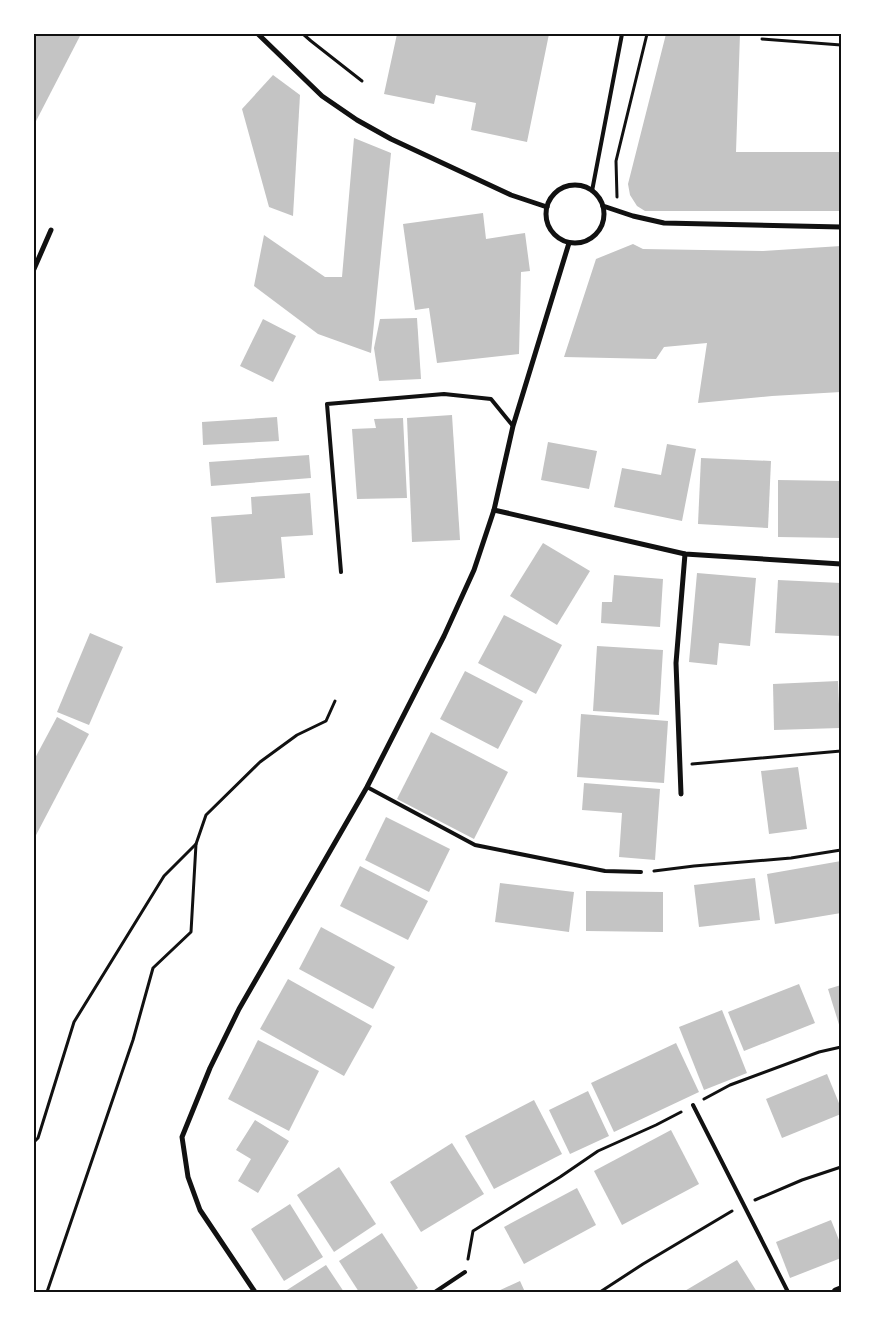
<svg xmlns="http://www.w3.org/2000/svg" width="875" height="1326" font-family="'DejaVu Sans',sans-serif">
<rect width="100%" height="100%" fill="#fff"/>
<!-- building -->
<g fill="#c4c4c4">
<path d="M34,34h47l-47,91z"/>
<path d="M397,34h152l-22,108 -56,-12 5,-27 -40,-8 -2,9 -50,-10z"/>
<path d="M666,34h74l-4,118h105v59h-196l-8,-5 -7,-11 -2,-11z"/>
<path d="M273,75l27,20 -7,121 -24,-9 -27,-98z"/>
<path d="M354,138l37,15 -20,200 -53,-19 -64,-48 10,-51 61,42h17z"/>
<path d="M483,213l3,26 39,-6 5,38 -9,1 -2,82 -82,9 -8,-55 -14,2 -12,-86z"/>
<path d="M633,244l10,5 120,2 78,-5v146l-69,4 -74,7 9,-60 -43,4 -8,12 -92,-2 32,-98z"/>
<path d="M417,318l4,61 -42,2 -5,-33 6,-29z"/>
<path d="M263,319l33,17 -23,46 -33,-16z"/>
<path d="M452,415l8,125 -48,2 -5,-124z"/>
<path d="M277,417l2,24 -76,4 -1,-23z"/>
<path d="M403,418l4,80 -50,1 -5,-70 24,-1 -2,-9z"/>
<path d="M548,442l49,9 -8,38 -48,-9z"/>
<path d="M667,444l29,5 -14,72 -68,-14 8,-39 39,7z"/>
<path d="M309,455l2,23 -100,8 -2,-24z"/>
<path d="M701,458l70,3 -3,67 -70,-4z"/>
<path d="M778,480l63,1v57l-63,-1z"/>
<path d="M310,493l3,42 -32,2 4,41 -69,5 -5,-66 41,-3 -1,-17z"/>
<path d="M543,543l47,28 -33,54 -47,-29z"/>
<path d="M697,573l59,5 -6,68 -31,-3 -2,22 -28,-3z"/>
<path d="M614,575l49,4 -3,48 -59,-4 1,-21h10z"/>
<path d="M778,580l63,3v53l-66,-3z"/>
<path d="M504,615l58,30 -26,49 -58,-31z"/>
<path d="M90,633l33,14 -34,78 -32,-13z"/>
<path d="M597,646l66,4 -4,65 -66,-4z"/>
<path d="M465,671l58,30 -25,48 -58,-30z"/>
<path d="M838,681l2,47 -66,2 -1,-46z"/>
<path d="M581,714l87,7 -4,62 -87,-6z"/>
<path d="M57,717l32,17 -55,105v-79z"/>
<path d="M431,732l77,40 -34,67 -77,-40z"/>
<path d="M798,767l9,62 -38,5 -8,-63z"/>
<path d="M584,783l76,6 -5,71 -36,-3 3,-44 -40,-3z"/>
<path d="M386,817l64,32 -21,43 -64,-32z"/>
<path d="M841,861v52l-66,11 -8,-50z"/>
<path d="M360,866l68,35 -20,39 -68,-34z"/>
<path d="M755,878l5,42 -61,7 -5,-42z"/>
<path d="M500,883l74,9 -5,40 -74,-10z"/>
<path d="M586,891l77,1v40l-77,-1z"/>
<path d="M321,927l74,40 -22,42 -74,-40z"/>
<path d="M288,979l84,47 -28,50 -84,-47z"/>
<path d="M799,984l16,39 -71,28 -16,-39z"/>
<path d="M841,985v46l-13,-42z"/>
<path d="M722,1010l25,63 -43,17 -25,-63z"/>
<path d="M258,1040l61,31 -30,60 -61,-32z"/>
<path d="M676,1043l23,49 -85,40 -23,-49z"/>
<path d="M827,1074l14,34v6l-59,24 -16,-39z"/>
<path d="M588,1091l21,45 -39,18 -21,-44z"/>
<path d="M534,1100l28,54 -68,35 -29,-53z"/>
<path d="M255,1120l34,21 -31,52 -20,-12 13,-22 -15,-9z"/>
<path d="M671,1130l28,54 -77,41 -28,-54z"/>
<path d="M452,1143l32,51 -63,38 -31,-50z"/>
<path d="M339,1167l37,57 -42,28 -37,-57z"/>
<path d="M577,1188l19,37 -72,39 -20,-37z"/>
<path d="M290,1204l33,53 -39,24 -33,-52z"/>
<path d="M831,1220l10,25v13l-51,20 -14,-36z"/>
<path d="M382,1233l36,55 -6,4h-53l-20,-31z"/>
<path d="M737,1260l20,32h-74z"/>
<path d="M326,1265l18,27h-55l-2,-2z"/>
<path d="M520,1281l5,11h-29z"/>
</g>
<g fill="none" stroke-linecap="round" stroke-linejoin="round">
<!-- path -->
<g stroke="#111" stroke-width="3">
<path d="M303,34l8,7 51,40"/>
<path d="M762,39l79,6"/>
<path d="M617,197l-1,-36 31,-127"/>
<path d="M692,764l149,-13"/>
<path d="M654,871l40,-5 97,-8 50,-8"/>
<path d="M704,1099l26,-14 89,-33 22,-5"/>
<path d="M34,1142l4,-4 36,-116 90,-146 32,-32"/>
<path d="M755,1200l47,-20 39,-13"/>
<path d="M468,1259l5,-28 87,-54 38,-26 58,-26 25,-13"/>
<path d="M47,1292l86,-252 20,-72 38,-36 5,-88 10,-29 54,-53 37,-27 29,-14 9,-20"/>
<path d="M600,1292l43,-28 89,-53"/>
</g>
<!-- service -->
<g stroke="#111" stroke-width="4">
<path d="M592,191l30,-157"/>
<path d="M341,572l-14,-168 117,-10 47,5 22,27"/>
<path d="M367,787l108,58 130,26 36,1"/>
<path d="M693,1105l95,187"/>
<path d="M435,1292l30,-20"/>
</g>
<!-- minor -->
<g stroke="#111" stroke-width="5">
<path d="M258,34l64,62 35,24 34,19 120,56 36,12"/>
<circle cx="575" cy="214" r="29"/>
<path d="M603,206l30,10 31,7 177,4"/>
<path d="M34,269l17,-39"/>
<path d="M494,510l191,44 156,10"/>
<path d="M681,794l-5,-131 9,-109"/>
<path d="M255,1292l-55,-82 -12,-33 -6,-40 28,-69 29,-59 128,-222 77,-151 30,-66 20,-60 19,-84 56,-183"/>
</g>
<!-- tertiary -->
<path stroke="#111" stroke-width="9" d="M836,1292l5,-2"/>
</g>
<!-- border -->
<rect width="875" height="1326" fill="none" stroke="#ffffff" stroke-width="70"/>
<rect x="35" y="35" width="805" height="1256" fill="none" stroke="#111" stroke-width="2"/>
</svg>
